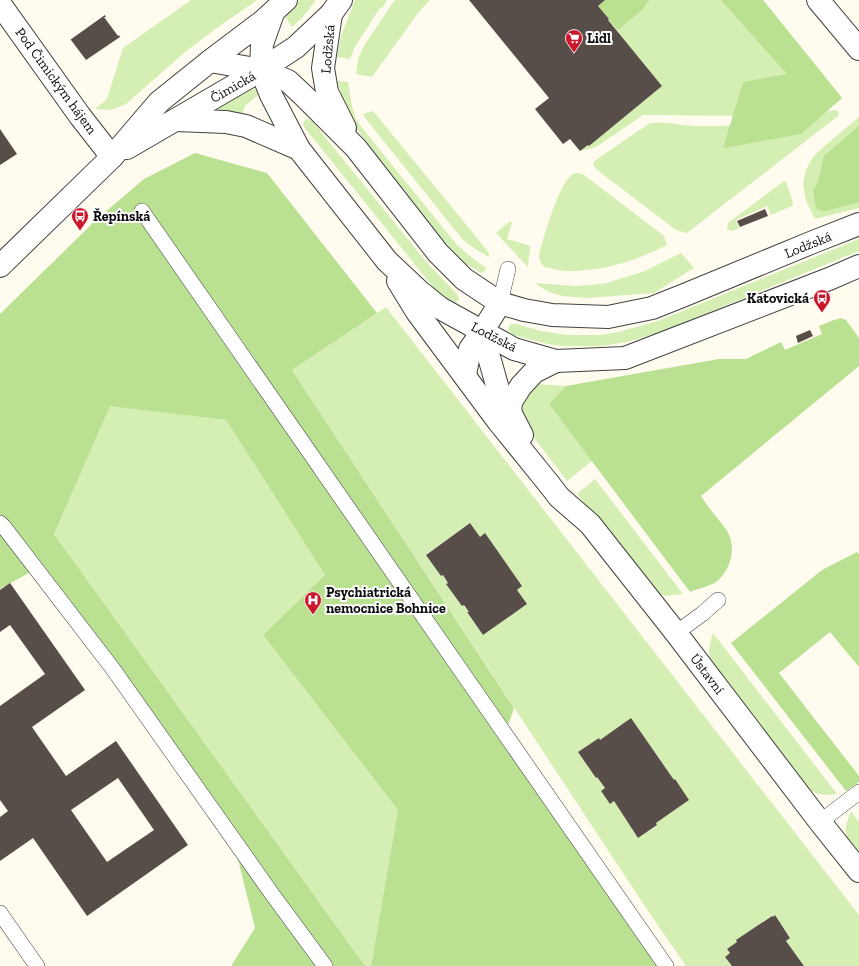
<svg xmlns="http://www.w3.org/2000/svg" width="859" height="966" font-family="'Zilla Slab',serif">
<rect width="100%" height="100%" fill="#fffbee"/>
<!-- green -->
<g fill="#d5eeb3" fill-rule="evenodd">
<path d="M191,0h66l-43,30 -30,23 -58,51 -15,6 -16,-1 12,-10 16,-51z"/>
<path d="M300,0h16l-13,17 -11,10 -7,-11z"/>
<path d="M355,0h32l-4,7 -4,2 -24,38 -5,12 -13,-2 4,-21z"/>
<path d="M395,0h35l-12,13 -46,64 -16,-3 2,-15 4,-9 5,-9z"/>
<path d="M605,0h158l79,98 -86,18 -113,-1 -47,32 -16,4 8,-6h1l73,-59 -54,-66 1,-1z"/>
<path d="M337,81l11,1c2,10 3,22 6,32 3,8 8,14 13,20l90,111 18,15 11,8 -2,4 -2,1 -18,-10 -20,-22 -88,-113 -8,-14z"/>
<path d="M253,88l2,1 4,5 -14,12 -3,8 -20,-2 -3,-2 2,-5z"/>
<path d="M834,110l4,1 1,2 -1,3 -151,117 -11,-3 -80,-61 -3,-4 1,-3 3,-3 53,-36c14,-2 29,2 43,3 7,0 15,0 22,0 38,0 81,-8 119,-16z"/>
<path d="M373,111l113,138 3,4v4l-9,-5 -17,-12 -97,-121 -3,-5z"/>
<path d="M859,117v91l-44,11 -9,-18 -3,-17 3,-14 7,-13 8,-8z"/>
<path d="M307,119l5,2 116,143 28,29 3,5v2l-4,3 -5,-1 -16,-14 -130,-161 -1,-3 1,-3z"/>
<path d="M579,173l5,2 80,61 3,9c-31,16 -66,27 -101,26 -7,0 -14,-3 -21,-4 -4,-2 -6,-7 -6,-12 4,-16 20,-73 34,-81 1,-1 4,-1 6,-1z"/>
<path d="M784,181l2,1 7,21 -1,3 -21,9 -4,-9 -31,14 3,8 -6,3 -5,-1 -1,-2 1,-5z"/>
<path d="M510,221l2,2 -5,16 21,6 2,2 -2,20 -32,-34z"/>
<path d="M859,239v12l-201,82 -31,9 -27,4h-36l-16,-2 -35,-9 -4,-3 -1,-4 3,-4h5l25,7 26,4h33l18,-3 40,-11z"/>
<path d="M681,253l13,15 -40,25 -67,5 -25,-2 -13,-4 -12,-7 -1,-2 38,3 17,-1 16,-2 38,-12z"/>
<path d="M386,307l473,608v51h-55l-18,-25 4,-4 -15,-22 -2,2 -2,-1 -34,24v2l-10,7 3,4 -5,4 7,9h-46l-38,-55 -356,-541zM470,523l10,14 5,-4 37,53 -5,4 10,14 -44,31 -16,-22 2,-1 -23,-28 2,-1 -5,-8 -2,1 -15,-22zM631,718l43,62h1l14,20 -33,23 1,3 -19,12 -24,-37 -4,3 -9,-13 4,-3 -8,-11 -1,1 -18,-26 21,-14 1,2z"/>
<path d="M535,384l31,2 -17,18 43,57 -25,20 -42,-55 -4,-17 4,-13z"/>
<path d="M110,405l116,15 99,155 -62,60 135,175 -27,156h-6l-311,-432z"/>
<path d="M595,479l88,115 -17,2 -11,-3 -7,-6 -71,-93z"/>
<path d="M713,633l124,161c-18,2 -22,0 -37,-10l-87,-114c-5,-16 -5,-21 0,-37z"/>
<path d="M851,811l8,11v38c-12,-19 -18,-26 -8,-49z"/>
</g>
<!-- forest -->
<g fill="#bae091">
<path d="M605,0h44l-6,9 -25,21 -20,-24z"/>
<path d="M721,0h42l79,98 -41,36 -78,14 20,-66 44,-8z"/>
<path d="M859,126v76l-33,9h-5l-5,-3 -3,-17 5,-10 6,-25z"/>
<path d="M195,153l72,20 110,140 -85,57 222,338 -9,26 157,232h-291l27,-156 -135,-175 62,-60 -99,-155 -116,-14 -56,128 311,432h-134l24,-38 -23,-93 -189,-270 -43,24v-275l96,-94 48,-41z"/>
<path d="M841,318l5,2 13,18v28l-158,130c7,12 18,23 26,35 10,16 4,39 -11,51 -6,4 -19,7 -26,10l-141,-188 17,-18 153,-27h27l35,-17 4,8 37,-16 -3,-8 15,-6z"/>
<path d="M857,552l2,2v113l-29,-35 -51,41 80,103v6l-13,9 -115,-148 91,-73z"/>
</g>
<!-- building -->
<g fill="#574d49" fill-rule="evenodd">
<path d="M469,0h136l-7,6 11,13 -1,1 54,66 -73,60 -1,-1 -8,6 -10,-12 -7,5 -28,-35 14,-11z"/>
<path d="M105,15l1,2h-2l14,19 1,-1 1,2 -34,23 -15,-20h-1z"/>
<path d="M0,129l17,25 -17,11z"/>
<path d="M765,209l3,7 -28,11 -3,-6z"/>
<path d="M810,330l3,6 -15,7 -2,-7z"/>
<path d="M470,523l10,14 5,-4 37,53 -5,4 10,14 -44,31 -16,-23h2l-5,-7 -2,1 -16,-22 2,-1 -5,-8 -2,1 -15,-21z"/>
<path d="M10,583l75,107 -53,37 34,49 50,-35 72,104 -101,71 -54,-78 -33,23v-44l8,-6 -8,-11v-94l45,-32 -35,-49 -10,7v-42zM118,778l36,52 -47,32 -36,-52z"/>
<path d="M631,718l43,62 1,-1 14,21 -33,23 1,2 -19,13 -24,-37 -4,3 -9,-13 4,-3 -8,-11 -1,1 -18,-26 21,-14 1,2z"/>
<path d="M775,915l15,23 -4,3 18,25h-72l-7,-9 5,-4 -3,-4 10,-7 -1,-2 36,-24 1,1z"/>
</g>
<g fill="none" stroke-linecap="round" stroke-linejoin="round">
<!-- service casing -->
<g stroke="#404040" stroke-width="16">
<g id="service">
<path d="M142,211l524,755"/>
<path d="M500,303l8,-34"/>
<path d="M0,523l4,4 109,142 159,225 53,72"/>
<path d="M676,633l26,-19 16,-14"/>
<path d="M820,822l39,-30"/>
<path d="M0,913l37,53"/>
</g>
</g>
<!-- minor casing -->
<g stroke="#404040" stroke-width="24">
<g id="minor">
<path d="M818,0l41,49"/>
<path d="M0,4l80,112 32,41"/>
<path d="M549,484l10,13 31,27 86,109 144,189 39,49"/>
</g>
</g>
<!-- tertiary casing -->
<g stroke="#404040" stroke-width="24">
<g id="tertiary">
<path d="M273,13l-11,31 -1,26 10,25 28,54 88,112 32,30 21,17 74,41 42,12 69,-3 204,-79 30,-13"/>
<path d="M331,14l-8,54 4,24 18,36"/>
<path d="M210,61l51,9 27,11 15,14 53,53 82,105 26,26 36,24 24,7 28,5 56,2 44,-9 35,-14 126,-52 46,-18"/>
<path d="M176,120l50,2 20,4 53,23"/>
<path d="M127,148l134,-78 35,-23 35,-33 10,-14"/>
<path d="M0,266l112,-109 47,-55 51,-41 53,-40 23,-21"/>
<path d="M398,281l19,31 81,109 51,63"/>
<path d="M482,332l16,57 24,46"/>
<path d="M465,375l5,-26 12,-17 18,-29"/>
<path d="M510,413l1,-11 10,-16 13,-14 22,-11"/>
</g>
</g>
<!-- service -->
<use href="#service" stroke="#fff" stroke-width="15"/>
<!-- minor -->
<use href="#minor" stroke="#fff" stroke-width="22"/>
<!-- tertiary -->
<use href="#tertiary" stroke="#fff" stroke-width="22"/>
</g>
<!-- icons -->
<defs>
<g id="supermarket-pin" transform="scale(0.9)"><path d="M0 17L-7.5 6A9.5 9.5 0 1 1 7.5 6Z" fill="#cb172c" stroke="#fff"/><path d="M-6-5.5h2.5l.6 2H6L4.5 2H-2.5L-4.4-4H-6ZM-1.5 3.2a1.3 1.3 0 1 0 .1 0ZM3 3.2a1.3 1.3 0 1 0 .1 0Z" fill="#fff"/></g>
<g id="bus-pin" transform="scale(0.9)"><path d="M0 17L-7.5 6A9.5 9.5 0 1 1 7.5 6Z" fill="#cb172c" stroke="#fff"/><path d="M-5-6H5V4H4V6H2V4H-2V6H-4V4H-5ZM-3.5-4V0h7V-4ZM-3.5 1.2v1.5H-2V1.2ZM2 1.2v1.5H3.5V1.2Z" fill="#fff"/></g>
<g id="hospital-pin" transform="scale(0.9)"><path d="M0 17L-7.5 6A9.5 9.5 0 1 1 7.5 6Z" fill="#cb172c" stroke="#fff"/><path d="M-5-5h3v3.5h4V-5h3V5h-3V1.5h-4V5h-3Z" fill="#fff"/></g>
</defs>
<g fill-rule="evenodd">
<use href="#supermarket-pin" x="574" y="38"/>
<use href="#bus-pin" x="80" y="216"/>
<use href="#bus-pin" x="822" y="298"/>
<use href="#hospital-pin" x="313" y="600"/>
</g>
<g text-anchor="middle" dominant-baseline="central" stroke-width="4" stroke-linejoin="round" paint-order="stroke">
<!-- poi labels -->
<g font-size="14" font-weight="bold" fill="#0d0d0d" stroke="#fff" text-anchor="start">
<text x="587" y="38">Lidl</text>
<text x="93" y="216">Řepínská</text>
<text x="809" y="298" text-anchor="end">Katovická</text>
<text x="326" y="592">Psychiatrická<tspan x="326" dy="16">nemocnice Bohnice</tspan></text>
</g>
<!-- street labels -->
<g font-size="14" fill="#0d0d0d" stroke="#fff">
<text transform="translate(328 49) rotate(-85)">Lodžská</text>
<text transform="translate(56 81) rotate(54)">Pod Čimickým hájem</text>
<text transform="translate(233 87) rotate(-30)">Čimická</text>
<text transform="translate(808 245) rotate(-22)">Lodžská</text>
<text transform="translate(494 337) rotate(27)">Lodžská</text>
<text transform="translate(707 674) rotate(53)">Ústavní</text>
</g>
</g>
</svg>
